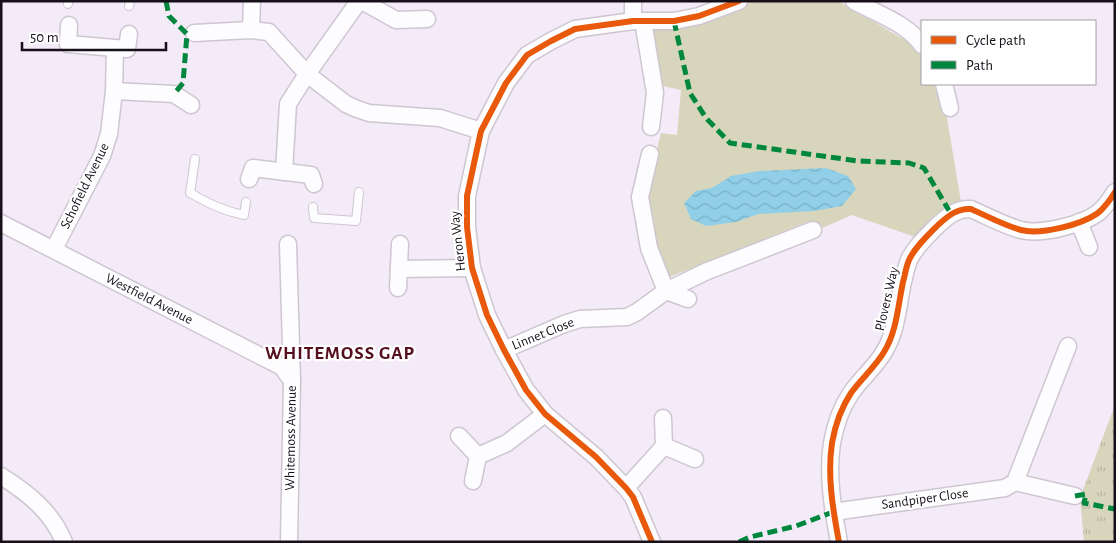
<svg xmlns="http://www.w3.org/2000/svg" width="1116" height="543" font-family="'Alegreya Sans',sans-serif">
<defs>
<pattern id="park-tufts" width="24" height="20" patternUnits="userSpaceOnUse" patternTransform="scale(1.25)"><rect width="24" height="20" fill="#d7d5bc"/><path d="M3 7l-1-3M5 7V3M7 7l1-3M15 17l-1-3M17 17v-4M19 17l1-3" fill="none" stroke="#b8b6a1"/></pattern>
<pattern id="water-waves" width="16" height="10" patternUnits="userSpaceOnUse" patternTransform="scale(1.25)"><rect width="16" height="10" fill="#90cfe7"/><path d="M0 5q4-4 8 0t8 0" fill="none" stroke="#7bb1c6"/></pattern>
</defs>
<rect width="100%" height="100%" fill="#f3ebf7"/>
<!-- green -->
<path fill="#d7d5bc" d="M745,1h93l79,46 5,10v27h12l12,28 15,90 -46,35 -63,-22 -30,13 -15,-6 -140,56 -15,-33 -7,-44 16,-68 16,2 4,-45 -18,-4 -11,-62z"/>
<!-- park -->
<path fill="url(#park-tufts)" d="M1115,405v137h-31l-4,-44z"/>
<!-- water -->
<path fill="url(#water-waves)" d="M826,168l22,8 8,13 -14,17 -28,5 -56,3 -22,8 -30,4 -15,-7 -7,-16 12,-12 16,-3 19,-12 29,-5z"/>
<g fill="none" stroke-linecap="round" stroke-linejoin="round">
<!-- service casing -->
<g stroke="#cec6d1" stroke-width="10">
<g id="service">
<path d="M68,4l1,-3"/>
<path d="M129,6l1,-5"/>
<path d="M195,159l-5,34c18,10 33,18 54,22l2,-13"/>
<path d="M313,207l1,11 42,3 3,-29"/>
</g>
</g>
<!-- minor casing -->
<g stroke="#cec6d1" stroke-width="19">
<g id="minor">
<path d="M362,1l34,19 31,-1"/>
<path d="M633,1v20"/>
<path d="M854,1c23,13 53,22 68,44"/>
<path d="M643,21l12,72 -4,34"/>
<path d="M69,25l-1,19 59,5 2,-15"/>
<path d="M251,30l1,-29"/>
<path d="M194,33l57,-3 18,2 38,42 39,30 11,5 12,4 71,5 41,13"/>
<path d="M944,84l6,24"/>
<path d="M114,91l60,3 17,11"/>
<path d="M650,154l-10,43 9,51 17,43 39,-19 108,-42"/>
<path d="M284,172l4,-68 19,-30 52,-73"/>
<path d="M249,179l4,-11 58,7 3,9"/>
<path d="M1079,222l10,25"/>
<path d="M1,223l281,144 10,14"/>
<path d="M288,244l4,137 -3,161"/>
<path d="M54,249l48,-93 7,-22 5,-43 1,-42"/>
<path d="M399,269l73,-1"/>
<path d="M398,288l2,-44"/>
<path d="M504,350l60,-26 16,-5 47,-2 10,-5 29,-21 22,8"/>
<path d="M459,436l19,20 29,-13 38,-29"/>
<path d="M664,446l31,13"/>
<path d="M1,476c27,17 51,36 63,66"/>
<path d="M473,481l5,-25"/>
<path d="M1015,482l60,14"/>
<path d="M626,488l38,-42 -1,-28"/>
<path d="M833,512l172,-24 10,-6 53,-136"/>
<path d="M652,542l-19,-45 -7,-9 -30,-31 -51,-43 -19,-24 -22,-40 -17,-35 -15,-47 -5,-41v-31l14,-65 25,-48 21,-28 24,-14 24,-12 58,-8h41l25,-5 40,-15"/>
<path d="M839,542c-6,-32 -12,-66 -7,-99 3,-17 9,-35 19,-50 10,-14 24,-26 33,-41 13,-21 14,-47 19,-70 2,-7 3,-15 6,-22 6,-13 19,-25 29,-35 10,-9 19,-17 33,-16 16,7 32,16 50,21 20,5 60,-5 77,-17 7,-6 12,-13 17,-21"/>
</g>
</g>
<!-- service -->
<use href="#service" stroke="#fdfcfe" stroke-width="8"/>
<!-- minor -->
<use href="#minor" stroke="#fdfcfe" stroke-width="16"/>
<!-- quiet -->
<g stroke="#00873e" stroke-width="5" stroke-dasharray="10 5" stroke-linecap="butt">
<path d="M166,1l3,15 18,18 -4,49 -9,11"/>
<path d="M674,21l16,72 16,25 24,25 128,18 51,2 15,5 27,46"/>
<path d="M1075,496l11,-2 -2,9 31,6"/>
<path d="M739,542l11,-5 46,-11 37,-14"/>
</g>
<!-- cycleway casing -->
<g stroke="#fff" stroke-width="9">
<g id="cycleway">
<path d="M652,542l-19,-45 -7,-9 -30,-31 -51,-43 -19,-24 -22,-40 -17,-35 -15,-47 -5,-41v-31l14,-65 25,-48 21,-28 24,-14 24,-12 58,-8h41l25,-5 40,-15"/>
<path d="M839,542c-6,-32 -12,-66 -7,-99 3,-17 9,-35 19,-50 10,-14 24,-26 33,-41 13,-21 14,-47 19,-70 2,-7 3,-15 6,-22 6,-13 19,-25 29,-35 10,-9 19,-17 33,-16 16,7 32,16 50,21 20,5 60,-5 77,-17 7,-6 12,-13 17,-21"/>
</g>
</g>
<!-- cycleway -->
<use href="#cycleway" stroke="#e8590c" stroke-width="6"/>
</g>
<g text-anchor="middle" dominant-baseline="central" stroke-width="4.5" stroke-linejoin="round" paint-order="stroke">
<!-- street labels -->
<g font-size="14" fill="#17101a" stroke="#fff">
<text transform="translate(85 186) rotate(-64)">Schofield Avenue</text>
<text transform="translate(458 241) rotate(-96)">Heron Way</text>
<text transform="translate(149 299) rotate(27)">Westfield Avenue</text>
<text transform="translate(887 299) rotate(-77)">Plovers Way</text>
<text transform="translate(543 334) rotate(-22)">Linnet Close</text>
<text transform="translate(291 438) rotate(-89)">Whitemoss Avenue</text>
<text transform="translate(925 499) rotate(-8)">Sandpiper Close</text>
</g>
<!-- district labels -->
<g font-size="19" font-weight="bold" letter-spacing="1" fill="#540e1d" stroke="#fff">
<text x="340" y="353">WHITEMOSS GAP</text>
</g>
</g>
<!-- border -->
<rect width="1116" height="543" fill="none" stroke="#17101a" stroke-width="5"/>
<!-- legend -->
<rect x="921" y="20" width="175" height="65" fill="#ffffff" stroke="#a29fa3"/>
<rect x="931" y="36" width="25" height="8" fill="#e8590c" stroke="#a29fa3"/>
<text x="966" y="45" font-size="15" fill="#17101a">Cycle path</text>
<rect x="931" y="61" width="25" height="8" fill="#00873e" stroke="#a29fa3"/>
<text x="966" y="70" font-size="15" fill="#17101a">Path</text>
<!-- scale -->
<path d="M22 42v8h144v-8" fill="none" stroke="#17101a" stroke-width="2.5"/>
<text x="30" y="42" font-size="15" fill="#17101a" stroke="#ffffff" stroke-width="4" paint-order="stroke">50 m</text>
</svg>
